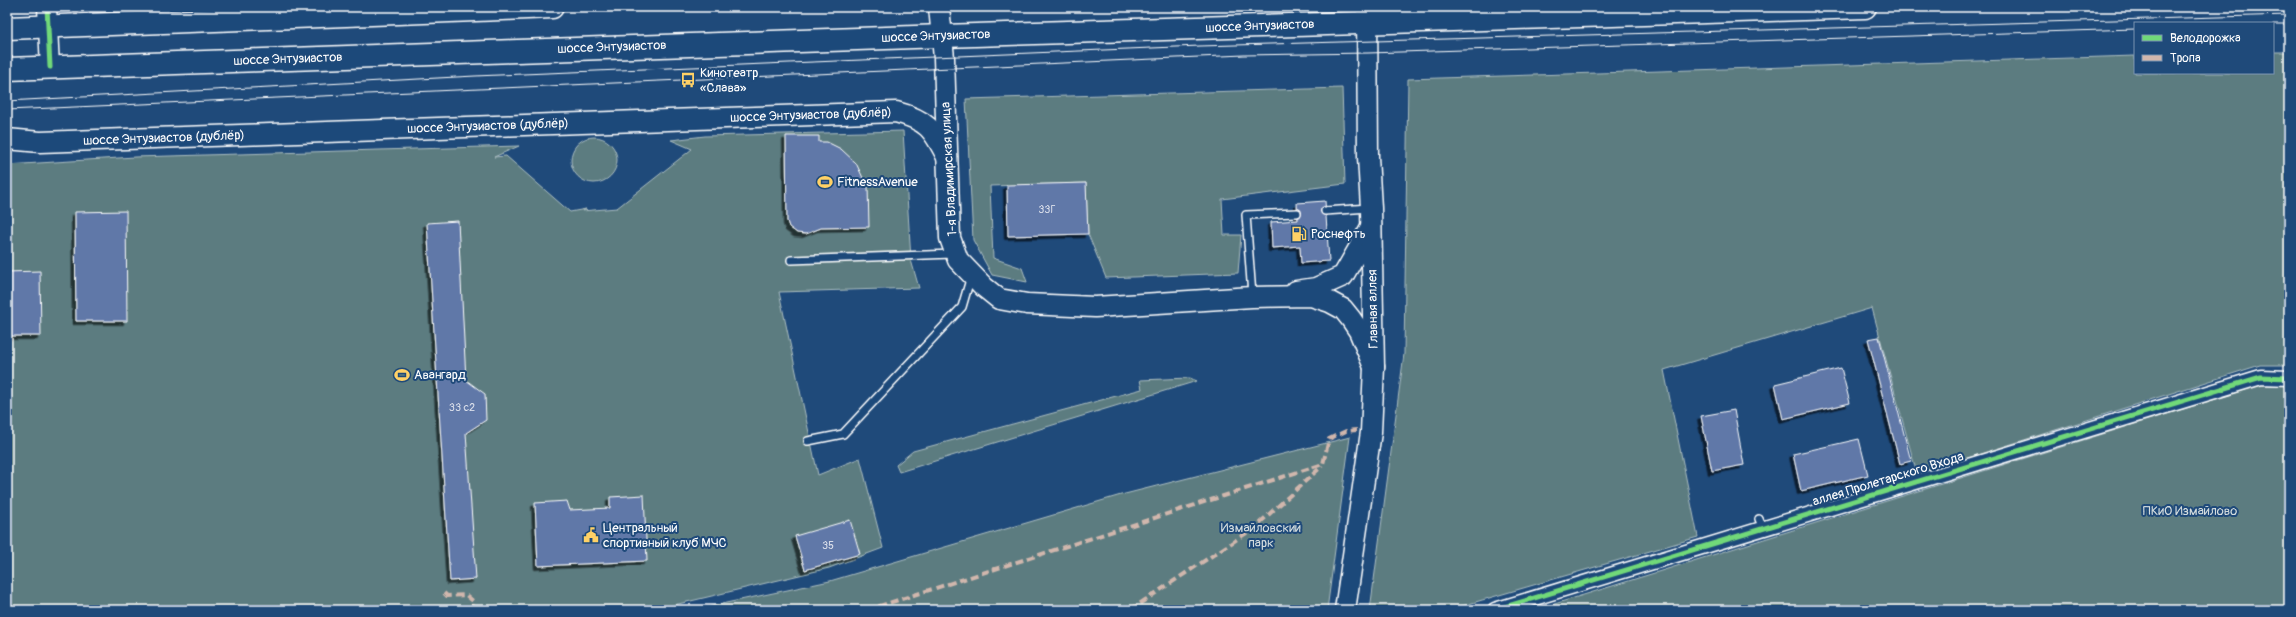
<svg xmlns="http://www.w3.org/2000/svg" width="2296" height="617" font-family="Pangolin,sans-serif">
<defs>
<filter id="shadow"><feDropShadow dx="-3.5" dy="3.5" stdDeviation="0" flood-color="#0009"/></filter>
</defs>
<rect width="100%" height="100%" fill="#1f4a7a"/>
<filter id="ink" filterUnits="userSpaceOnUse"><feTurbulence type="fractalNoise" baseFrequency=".025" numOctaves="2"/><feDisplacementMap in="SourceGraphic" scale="8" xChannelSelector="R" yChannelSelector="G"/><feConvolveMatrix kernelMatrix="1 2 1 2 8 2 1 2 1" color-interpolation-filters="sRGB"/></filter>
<g filter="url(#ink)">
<!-- green -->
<g fill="#5b7c80" stroke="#adbec0">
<path d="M2273,52h16v313h-29l-343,109 -45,-166 -208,62 34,167 -250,73h-78l34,-256 4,-275 727,-23v17h138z"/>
<path d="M1342,88l3,96 -123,15 2,36h17l-3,38 -132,5 -18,-44 -2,-51 -96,3 3,72 29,10 5,14 -35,-7 -19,-35 -7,-141z"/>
<path d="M903,131l8,129 8,28 -140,4 39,183 42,-17 23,90 -54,20 -176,42h-646v-445l128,-8 384,-11 -25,11 12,-1 64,56 16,-3 -4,2 35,-3 75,-59 -21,-9 34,-4z"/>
<circle cx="594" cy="160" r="23"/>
<path d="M1190,378l7,3 -298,91 -3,-7 17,-14 229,-62 -2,-9z"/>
<path d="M2261,385h28v225h-754z"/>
<path d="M1350,437l-23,173h-634l137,-29 291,-86z"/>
</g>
<!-- building -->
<g fill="#6178a8" stroke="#fff" filter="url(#shadow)">
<path d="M786,136h33v6h8l14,7 15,14 7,15v8h5l1,41 -48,1 -15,6 -9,-1 -8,-6 -2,-6z"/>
<path d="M1086,183l2,51 -80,2 -1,-51z"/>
<path d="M1325,201l4,60 -28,2 -1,-17 -28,2 -1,-26 27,-2 -1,-17z"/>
<path d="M126,211l1,110h-51l-1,-109z"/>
<path d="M458,221l8,159 19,14 1,26 -20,13 10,146 -26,2 -23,-358z"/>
<path d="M40,271l1,65h-34v-64z"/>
<path d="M1879,337l32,124 -11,3 -32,-125z"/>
<path d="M1841,368l9,35 -67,16 -8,-35z"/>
<path d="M1734,410l10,55 -32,6 -11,-55z"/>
<path d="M1859,439l9,36 -67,16 -8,-37z"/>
<path d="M644,495l3,66 -109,5 -3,-63 32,-2 3,9 40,-2v-11z"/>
<path d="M850,520l10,34 -55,16 -10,-34z"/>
</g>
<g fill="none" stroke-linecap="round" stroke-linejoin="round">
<!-- service casing -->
<g stroke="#fff" stroke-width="10">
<g id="service">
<path d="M1325,211l44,-3"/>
<path d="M791,260l162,-6"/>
<path d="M1252,295l-6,-80 51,-2"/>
<path d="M808,441l35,-7 119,-127 9,-31"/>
<path d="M1759,519l4,10"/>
</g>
</g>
<!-- minor casing -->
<g stroke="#fff" stroke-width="17">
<path id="minor" d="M1495,610l766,-233 28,1"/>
</g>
<!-- tertiary casing -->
<g stroke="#fff" stroke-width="21">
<path id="tertiary" d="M47,7l3,60"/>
</g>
<!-- secondary casing -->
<g stroke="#fff" stroke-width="23">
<g id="secondary">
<path d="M939,7l5,51 6,180 8,22 26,27 15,12 28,5 68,3 157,-10 59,-1 19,6 13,7 8,10 8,12 15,36"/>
<path d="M7,139l33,3 856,-30c31,8 37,17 51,45"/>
<path d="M1296,291l20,-3 27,-12 28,-49"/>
<path d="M1345,610l26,-178 3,-65 -3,-159 -3,-51 -1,-150"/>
</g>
</g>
<!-- primary casing -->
<g stroke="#fff" stroke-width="25">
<g id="primary">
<path d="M7,28l545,-21"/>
<path d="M7,69l936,-33 922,-29"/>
</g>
</g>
<!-- service -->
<use href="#service" stroke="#1f4a7a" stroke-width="7"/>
<!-- minor -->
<use href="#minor" stroke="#1f4a7a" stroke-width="14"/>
<!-- tertiary -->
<use href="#tertiary" stroke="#1f4a7a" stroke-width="18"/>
<!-- secondary -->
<use href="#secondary" stroke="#1f4a7a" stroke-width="20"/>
<!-- primary -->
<use href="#primary" stroke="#1f4a7a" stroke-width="22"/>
<!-- tram -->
<g stroke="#fff" stroke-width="1">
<path d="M2273,24h16"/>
<path d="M7,101l468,-25 725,-30 1089,-31"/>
<path d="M7,110l1237,-55 124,-2 767,-24"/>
</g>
<!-- quiet -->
<g stroke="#d1b7ad" stroke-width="4" stroke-dasharray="8 4" stroke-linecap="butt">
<path d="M444,593l3,3 19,-1 7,6 -2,9"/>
<path d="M867,610l456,-146 6,-25 17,-8 11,-1"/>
<path d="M1130,610l124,-82 68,-62"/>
</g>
<!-- cycleway casing -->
<g stroke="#1f4a7a" stroke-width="8">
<g id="cycleway">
<path d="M47,7l3,60"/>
<path d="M1495,610l766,-233 28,1"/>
</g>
</g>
<!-- cycleway -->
<use href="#cycleway" stroke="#71d979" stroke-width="5"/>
</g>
</g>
<!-- icons -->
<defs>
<g id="bus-bare" transform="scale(1.2)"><path d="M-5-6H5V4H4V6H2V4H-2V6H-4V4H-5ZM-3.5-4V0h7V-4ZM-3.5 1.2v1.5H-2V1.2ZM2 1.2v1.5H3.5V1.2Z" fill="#ffd166" stroke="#1f4a7a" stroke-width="2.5" paint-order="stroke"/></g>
<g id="stadium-bare" transform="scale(1.2)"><path d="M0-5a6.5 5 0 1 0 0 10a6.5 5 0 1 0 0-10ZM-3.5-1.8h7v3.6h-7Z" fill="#ffd166" stroke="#1f4a7a" stroke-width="2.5" paint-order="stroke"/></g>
<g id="fuel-bare" transform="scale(1.2)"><path d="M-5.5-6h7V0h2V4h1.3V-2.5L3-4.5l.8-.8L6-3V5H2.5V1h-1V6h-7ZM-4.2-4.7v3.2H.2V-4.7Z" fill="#ffd166" stroke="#1f4a7a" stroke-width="2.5" paint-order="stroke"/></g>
<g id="civic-bare" transform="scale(1.2)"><path d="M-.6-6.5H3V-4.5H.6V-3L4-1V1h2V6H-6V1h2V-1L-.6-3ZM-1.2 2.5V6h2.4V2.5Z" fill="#ffd166" stroke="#1f4a7a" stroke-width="2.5" paint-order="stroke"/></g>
</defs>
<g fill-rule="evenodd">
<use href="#bus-bare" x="688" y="80"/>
<use href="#stadium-bare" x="825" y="182"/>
<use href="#fuel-bare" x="1299" y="234"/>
<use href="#stadium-bare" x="402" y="375"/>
<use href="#civic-bare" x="591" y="535"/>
</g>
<g text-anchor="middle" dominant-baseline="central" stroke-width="4" stroke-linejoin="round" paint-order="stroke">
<!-- number labels -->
<g font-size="11" fill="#d8dde9">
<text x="1047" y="209">33Г</text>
<text x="462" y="407">33 с2</text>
<text x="828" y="545">35</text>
</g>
<!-- street labels -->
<g font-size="13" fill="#fff" stroke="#1f4a7a">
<text transform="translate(1260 26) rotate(-2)">шоссе Энтузиастов</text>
<text transform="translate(936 36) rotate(-2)">шоссе Энтузиастов</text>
<text transform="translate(612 47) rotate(-2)">шоссе Энтузиастов</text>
<text transform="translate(288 59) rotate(-2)">шоссе Энтузиастов</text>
<text transform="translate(811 115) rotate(-2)">шоссе Энтузиастов (дублёр)</text>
<text transform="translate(488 126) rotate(-2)">шоссе Энтузиастов (дублёр)</text>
<text transform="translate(164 138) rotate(-2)">шоссе Энтузиастов (дублёр)</text>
<text transform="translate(949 169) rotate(-93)">1-я Владимирская улица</text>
<text transform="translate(1373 309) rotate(-91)">Главная аллея</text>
<text transform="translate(1888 479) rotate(-17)">аллея Пролетарского Входа</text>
</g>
<!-- poi labels -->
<g font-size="13" fill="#fff" stroke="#1f4a7a" text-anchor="start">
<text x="700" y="73">Кинотеатр<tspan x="700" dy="15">«Слава»</tspan></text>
<text x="837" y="182">FitnessAvenue</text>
<text x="1311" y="234">Роснефть</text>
<text x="414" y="375">Авангард</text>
<text x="603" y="528">Центральный<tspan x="603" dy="15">спортивный клуб МЧС</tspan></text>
</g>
<!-- park labels -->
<g font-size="13" fill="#d6dedf" stroke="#1f4a7a">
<text x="2190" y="511">ПКиО Измайлово</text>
<text x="1261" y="528">Измайловский<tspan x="1261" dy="15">парк</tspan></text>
</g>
</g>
<!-- margin -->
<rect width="2296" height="617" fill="none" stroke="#1f4a7a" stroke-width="24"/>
<rect x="12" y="12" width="2272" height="593" fill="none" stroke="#fff" stroke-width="1.5" filter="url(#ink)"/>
<!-- legend -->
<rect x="2134" y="22" width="140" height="52" fill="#1f4a7a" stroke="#7992af"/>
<rect x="2142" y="35" width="20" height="6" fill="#71d979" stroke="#7992af"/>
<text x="2170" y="42" font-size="12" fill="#ffffff">Велодорожка</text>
<rect x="2142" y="55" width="20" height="6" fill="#d1b7ad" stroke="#7992af"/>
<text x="2170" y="62" font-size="12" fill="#ffffff">Тропа</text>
</svg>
